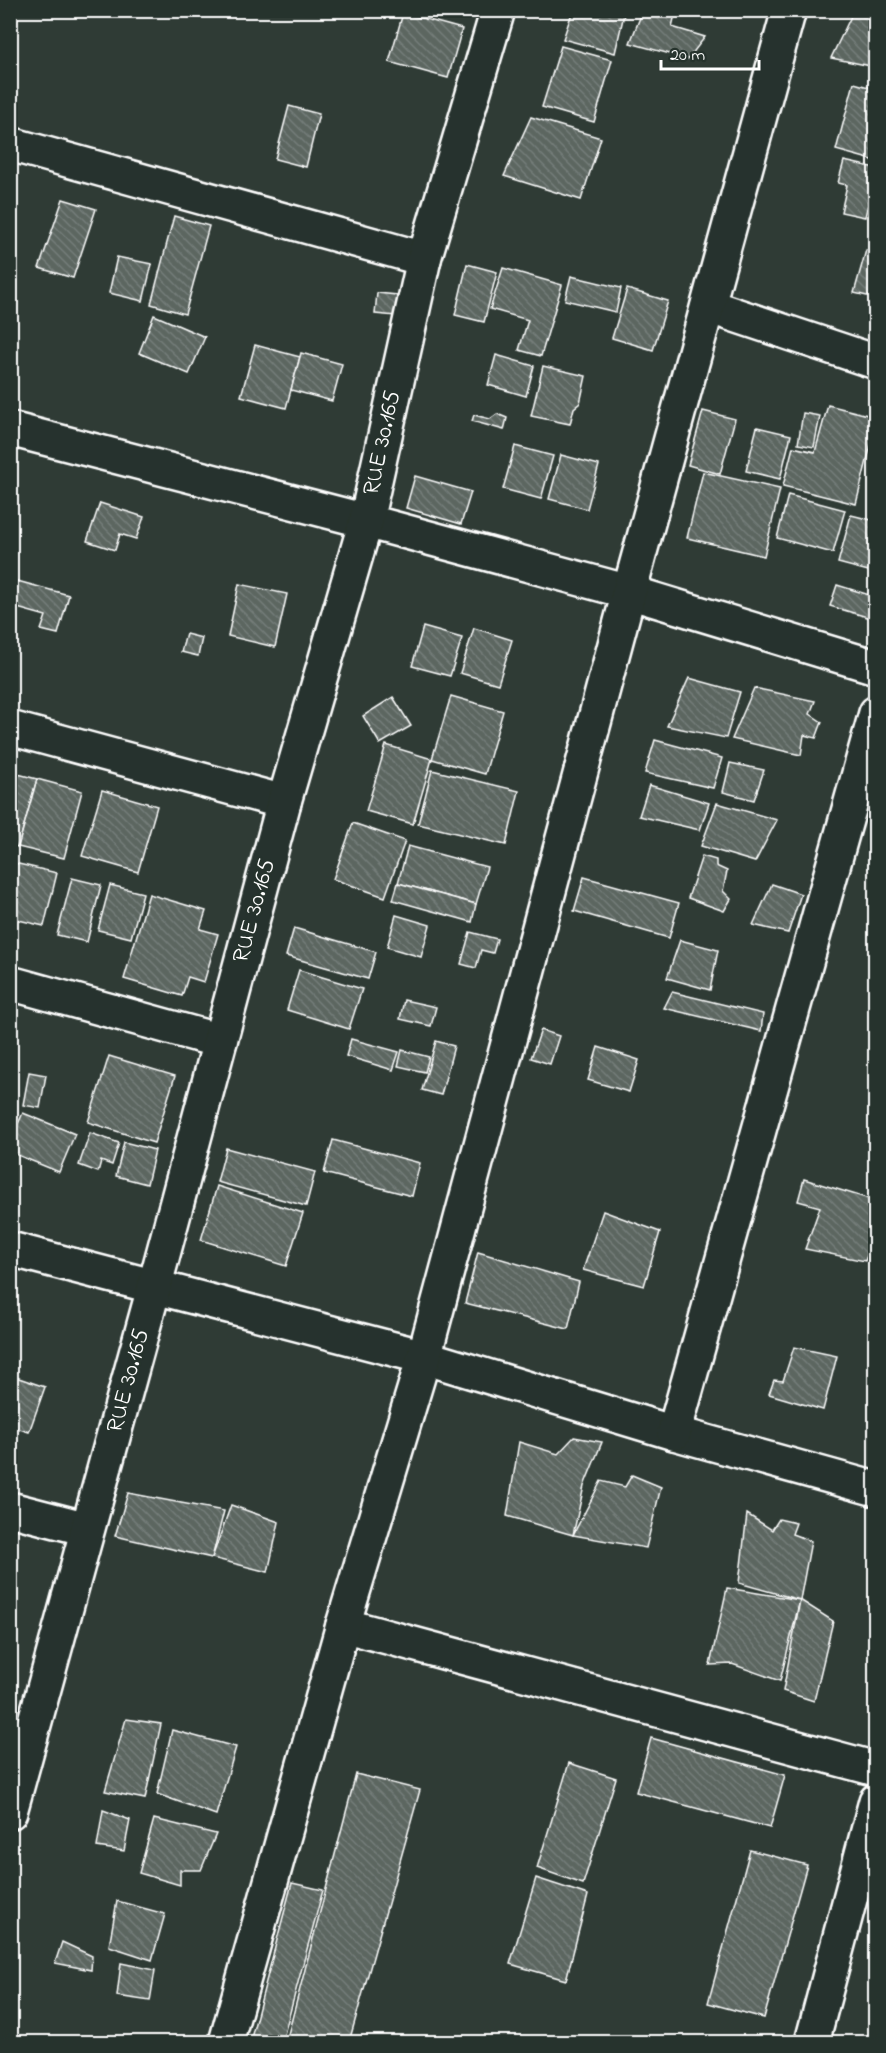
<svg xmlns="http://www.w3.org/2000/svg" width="886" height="2053" font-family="'Indie Flower',sans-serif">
<defs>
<pattern id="building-back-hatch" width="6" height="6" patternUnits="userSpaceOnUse" patternTransform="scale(1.5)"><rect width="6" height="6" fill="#5b6661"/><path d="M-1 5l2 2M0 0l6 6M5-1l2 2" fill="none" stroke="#747d79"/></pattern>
</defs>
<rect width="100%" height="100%" fill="#2f3b35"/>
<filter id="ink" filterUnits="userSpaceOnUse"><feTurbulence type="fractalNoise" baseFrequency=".0167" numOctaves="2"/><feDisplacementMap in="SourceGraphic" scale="12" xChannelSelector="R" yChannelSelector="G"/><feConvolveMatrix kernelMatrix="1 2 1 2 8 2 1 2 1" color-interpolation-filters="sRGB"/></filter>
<g filter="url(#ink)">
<!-- building -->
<g fill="url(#building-back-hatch)" stroke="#fff" stroke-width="1.5">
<path d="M573,10h52l-10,43 -52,-14z"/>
<path d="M643,10h33l-4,17 33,10 -17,22 -58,-16z"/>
<path d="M854,10h22v57l-45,-9z"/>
<path d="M403,13l59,16 -14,49 -59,-16z"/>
<path d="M561,46l51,14 -18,62 -52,-15z"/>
<path d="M854,83l22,6v72l-40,-11z"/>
<path d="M289,106l30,8 -13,53 -31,-8z"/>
<path d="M531,117l70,21 -20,62 -77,-24z"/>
<path d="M844,161l32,7 -11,49 -24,-5 6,-27 -9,-2z"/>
<path d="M63,199l33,10 -23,69 -34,-10z"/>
<path d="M174,216l35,10 -24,88 -34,-10z"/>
<path d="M866,250l10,2v46l-22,-5z"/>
<path d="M117,257l35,7 -9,37 -34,-8z"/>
<path d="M467,264l30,8 -13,50 -29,-7z"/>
<path d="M503,268l59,17 -21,71 -22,-6 9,-30 -38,-11z"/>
<path d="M571,276l50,12 -5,24 -51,-12z"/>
<path d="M627,289l41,12 -15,49 -41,-12z"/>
<path d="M377,293l20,2 -1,21 -21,-2z"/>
<path d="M154,315l51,22 -16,37 -50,-21z"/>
<path d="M255,345l45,12 -14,51 -45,-12z"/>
<path d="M301,353l41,11 -10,37 -41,-11z"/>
<path d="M496,355l38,11 -8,30 -38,-11z"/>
<path d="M543,366l43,10 -6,27 -6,5 -4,16 -39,-8z"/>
<path d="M828,405l48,12v8l-20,79 -73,-18 10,-39 22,5z"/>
<path d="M703,411l32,8 -15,55 -32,-9z"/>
<path d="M803,413l17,3 -6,31 -16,-3z"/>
<path d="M497,414l10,4 -3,12 -32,-9 2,-6 16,4z"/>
<path d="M757,427l34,8 -11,44 -34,-8z"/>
<path d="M515,446l38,10 -12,43 -38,-10z"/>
<path d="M561,455l38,10 -12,44 -38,-10z"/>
<path d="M703,472l77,17 -16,67 -77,-18z"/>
<path d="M415,476l56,16 -10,32 -55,-16z"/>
<path d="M788,495l57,15 -12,43 -56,-15z"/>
<path d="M10,503l6,1 -6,22z"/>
<path d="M100,503l44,14 -8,22 -16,-5 -5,16 -28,-9z"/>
<path d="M851,515l25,6v52l-38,-10z"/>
<path d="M10,579l59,16 -11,39 -17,-4 5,-14 -36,-10z"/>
<path d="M239,584l48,10 -12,53 -47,-11z"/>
<path d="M837,585l39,12 -2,22 -44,-13z"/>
<path d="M423,627l39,11 -12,38 -38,-10z"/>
<path d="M474,628l38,12 -14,44 -38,-11z"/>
<path d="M186,634l16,4 -4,18 -17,-4z"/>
<path d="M689,678l51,14 -14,46 -59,-12z"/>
<path d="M754,688l61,13 -5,13 12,8 -6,16 -12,-3 -3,20 -69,-16z"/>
<path d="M451,696l52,15 -18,63 -53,-15z"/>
<path d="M393,697l18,29 -31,18 -17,-28z"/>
<path d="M655,740l67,18 -9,30 -68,-15z"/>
<path d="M386,745l46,14 -19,65 -47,-13z"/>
<path d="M730,763l34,7 -10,30 -31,-8z"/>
<path d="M432,770l87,21 -13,54 -88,-21z"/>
<path d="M18,774l19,5 -19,68 -8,-2v-43z"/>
<path d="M37,779l45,12 -18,67 -46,-11z"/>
<path d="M649,785l60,18 -9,27 -61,-14z"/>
<path d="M102,790l55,16 -19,66 -56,-16z"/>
<path d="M717,803l60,17 -22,42 -54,-16z"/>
<path d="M353,823l52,18 -20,56 -52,-18z"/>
<path d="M408,846l79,21 -11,37 -78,-21z"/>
<path d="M702,856l14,4v6l11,5 -4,20 8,8 -7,12 -36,-13z"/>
<path d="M10,862l47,11 -13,53 -34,-8z"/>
<path d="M584,877l95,26 -10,35 -95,-27z"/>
<path d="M72,878l29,7 -14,57 -30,-7z"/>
<path d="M398,883l78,21 -4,18 -79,-22z"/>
<path d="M772,884l29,10 -13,39 -35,-8z"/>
<path d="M110,885l33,8 -12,45 -33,-8z"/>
<path d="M149,894l57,17 -6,18 18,5 -14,48 -16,-5 -6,19 -58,-17z"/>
<path d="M396,915l34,10 -9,32 -34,-10z"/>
<path d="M294,928l82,24 -8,27 -82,-23z"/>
<path d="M470,932l27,7 -4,14 -12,-3 -5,18 -15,-4z"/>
<path d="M680,940l38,10 -8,40 -43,-12z"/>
<path d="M299,970l63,19 -13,40 -62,-19z"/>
<path d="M672,992l91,22 -2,17 -97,-23z"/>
<path d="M404,1000l32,7 -5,19 -31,-7z"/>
<path d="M541,1030l18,6 -9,28 -19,-6z"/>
<path d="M351,1039l48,13 -6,18 -47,-14z"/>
<path d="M436,1041l18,5 -13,49 -19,-5z"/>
<path d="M598,1047l41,13 -10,32 -41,-12z"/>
<path d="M402,1050l27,7 -4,15 -27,-6z"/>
<path d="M109,1056l66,20 -21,67 -66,-21z"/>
<path d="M29,1072l17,3 -6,33 -17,-3z"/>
<path d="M23,1113l52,21 -16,38 -49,-20v-11z"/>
<path d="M90,1133l29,10 -7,22 -11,-4 -3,11 -19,-7z"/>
<path d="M333,1140l87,23 -8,33 -88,-23z"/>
<path d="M124,1142l31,8 -8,34 -31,-8z"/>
<path d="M226,1148l89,24 -9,34 -89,-24z"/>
<path d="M804,1179l72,22v30l-11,30 -60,-12 15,-42 -22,-6z"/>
<path d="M217,1186l86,27 -17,53 -85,-26z"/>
<path d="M603,1211l57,21 -16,54 -61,-16z"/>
<path d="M478,1252l101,30 -11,47 -103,-26z"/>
<path d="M794,1347l43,9 -14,54 -54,-16 5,-14 9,1z"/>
<path d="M10,1375l35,12 -16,45 -19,-6z"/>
<path d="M574,1437l28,5 -18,44 -11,49 -66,-19 12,-74 39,12z"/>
<path d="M632,1475l29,12 -15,61 -73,-13 28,-54 24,6z"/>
<path d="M128,1493l96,18 -12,47 -97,-22z"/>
<path d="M231,1505l48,17 -11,50 -56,-14z"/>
<path d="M747,1514l25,16 7,-11 17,4 -4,11 19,7 -11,59 -61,-17z"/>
<path d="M727,1588l73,12 -20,81 -48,-17 -22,1z"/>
<path d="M800,1600l33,21 -19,80 -31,-10z"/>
<path d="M126,1719l35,5 -16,75 -40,-8z"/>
<path d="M172,1730l64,17 -20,68 -59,-21z"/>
<path d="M651,1738l134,37 -15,53 -134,-36z"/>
<path d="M569,1763l47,15 -33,106 -46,-16z"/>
<path d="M356,1774l64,16 -71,252h-63z"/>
<path d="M103,1810l27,10 -6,31 -27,-4z"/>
<path d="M154,1819l62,15 -15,36h-21v15l-41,-12z"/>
<path d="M750,1850l57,15 -43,153 -56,-15z"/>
<path d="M536,1878l52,17 -22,85 -56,-16z"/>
<path d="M292,1883l31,7 -41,152h-32z"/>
<path d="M117,1901l48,13 -13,46 -43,-14z"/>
<path d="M62,1942l30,14 -1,14 -36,-7z"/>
<path d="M121,1963l34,7 -5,31 -33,-5z"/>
</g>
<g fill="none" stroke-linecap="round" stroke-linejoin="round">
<!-- street casing -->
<g stroke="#fff" stroke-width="38">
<g id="street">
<path d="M10,144l414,115"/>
<path d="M708,306l168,56"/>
<path d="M10,429l356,92 263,71 247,75"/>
<path d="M10,728l274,74"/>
<path d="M10,983l210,58"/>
<path d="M10,1249l414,108 250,76 202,56"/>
<path d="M674,1433l202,-720"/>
<path d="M10,1509l77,20"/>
<path d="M343,1625l533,144"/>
<path d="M10,1812l144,-524 130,-486 82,-281 58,-262 74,-249"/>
<path d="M226,2042l117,-417 81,-268 205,-765 160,-582"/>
<path d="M812,2042l64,-241"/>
</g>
</g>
<!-- street -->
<use href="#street" stroke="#26332d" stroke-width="33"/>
</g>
</g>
<g text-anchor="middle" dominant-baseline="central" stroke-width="4.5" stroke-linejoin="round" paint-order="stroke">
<!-- street labels -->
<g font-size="24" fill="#fff" stroke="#26332d">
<text transform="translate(383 443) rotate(-78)">RUE 30.165</text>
<text transform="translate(255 911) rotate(-75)">RUE 30.165</text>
<text transform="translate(129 1381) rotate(-75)">RUE 30.165</text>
</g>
</g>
<!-- margin -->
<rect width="886" height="2053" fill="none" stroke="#26332d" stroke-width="36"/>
<rect x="18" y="18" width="850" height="2017" fill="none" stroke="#fff" stroke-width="2" filter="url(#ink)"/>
<!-- scale -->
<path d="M661 60v9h98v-9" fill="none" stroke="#ffffff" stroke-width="3"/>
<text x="670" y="60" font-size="18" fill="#ffffff" stroke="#26332d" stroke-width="4.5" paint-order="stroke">20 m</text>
</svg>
